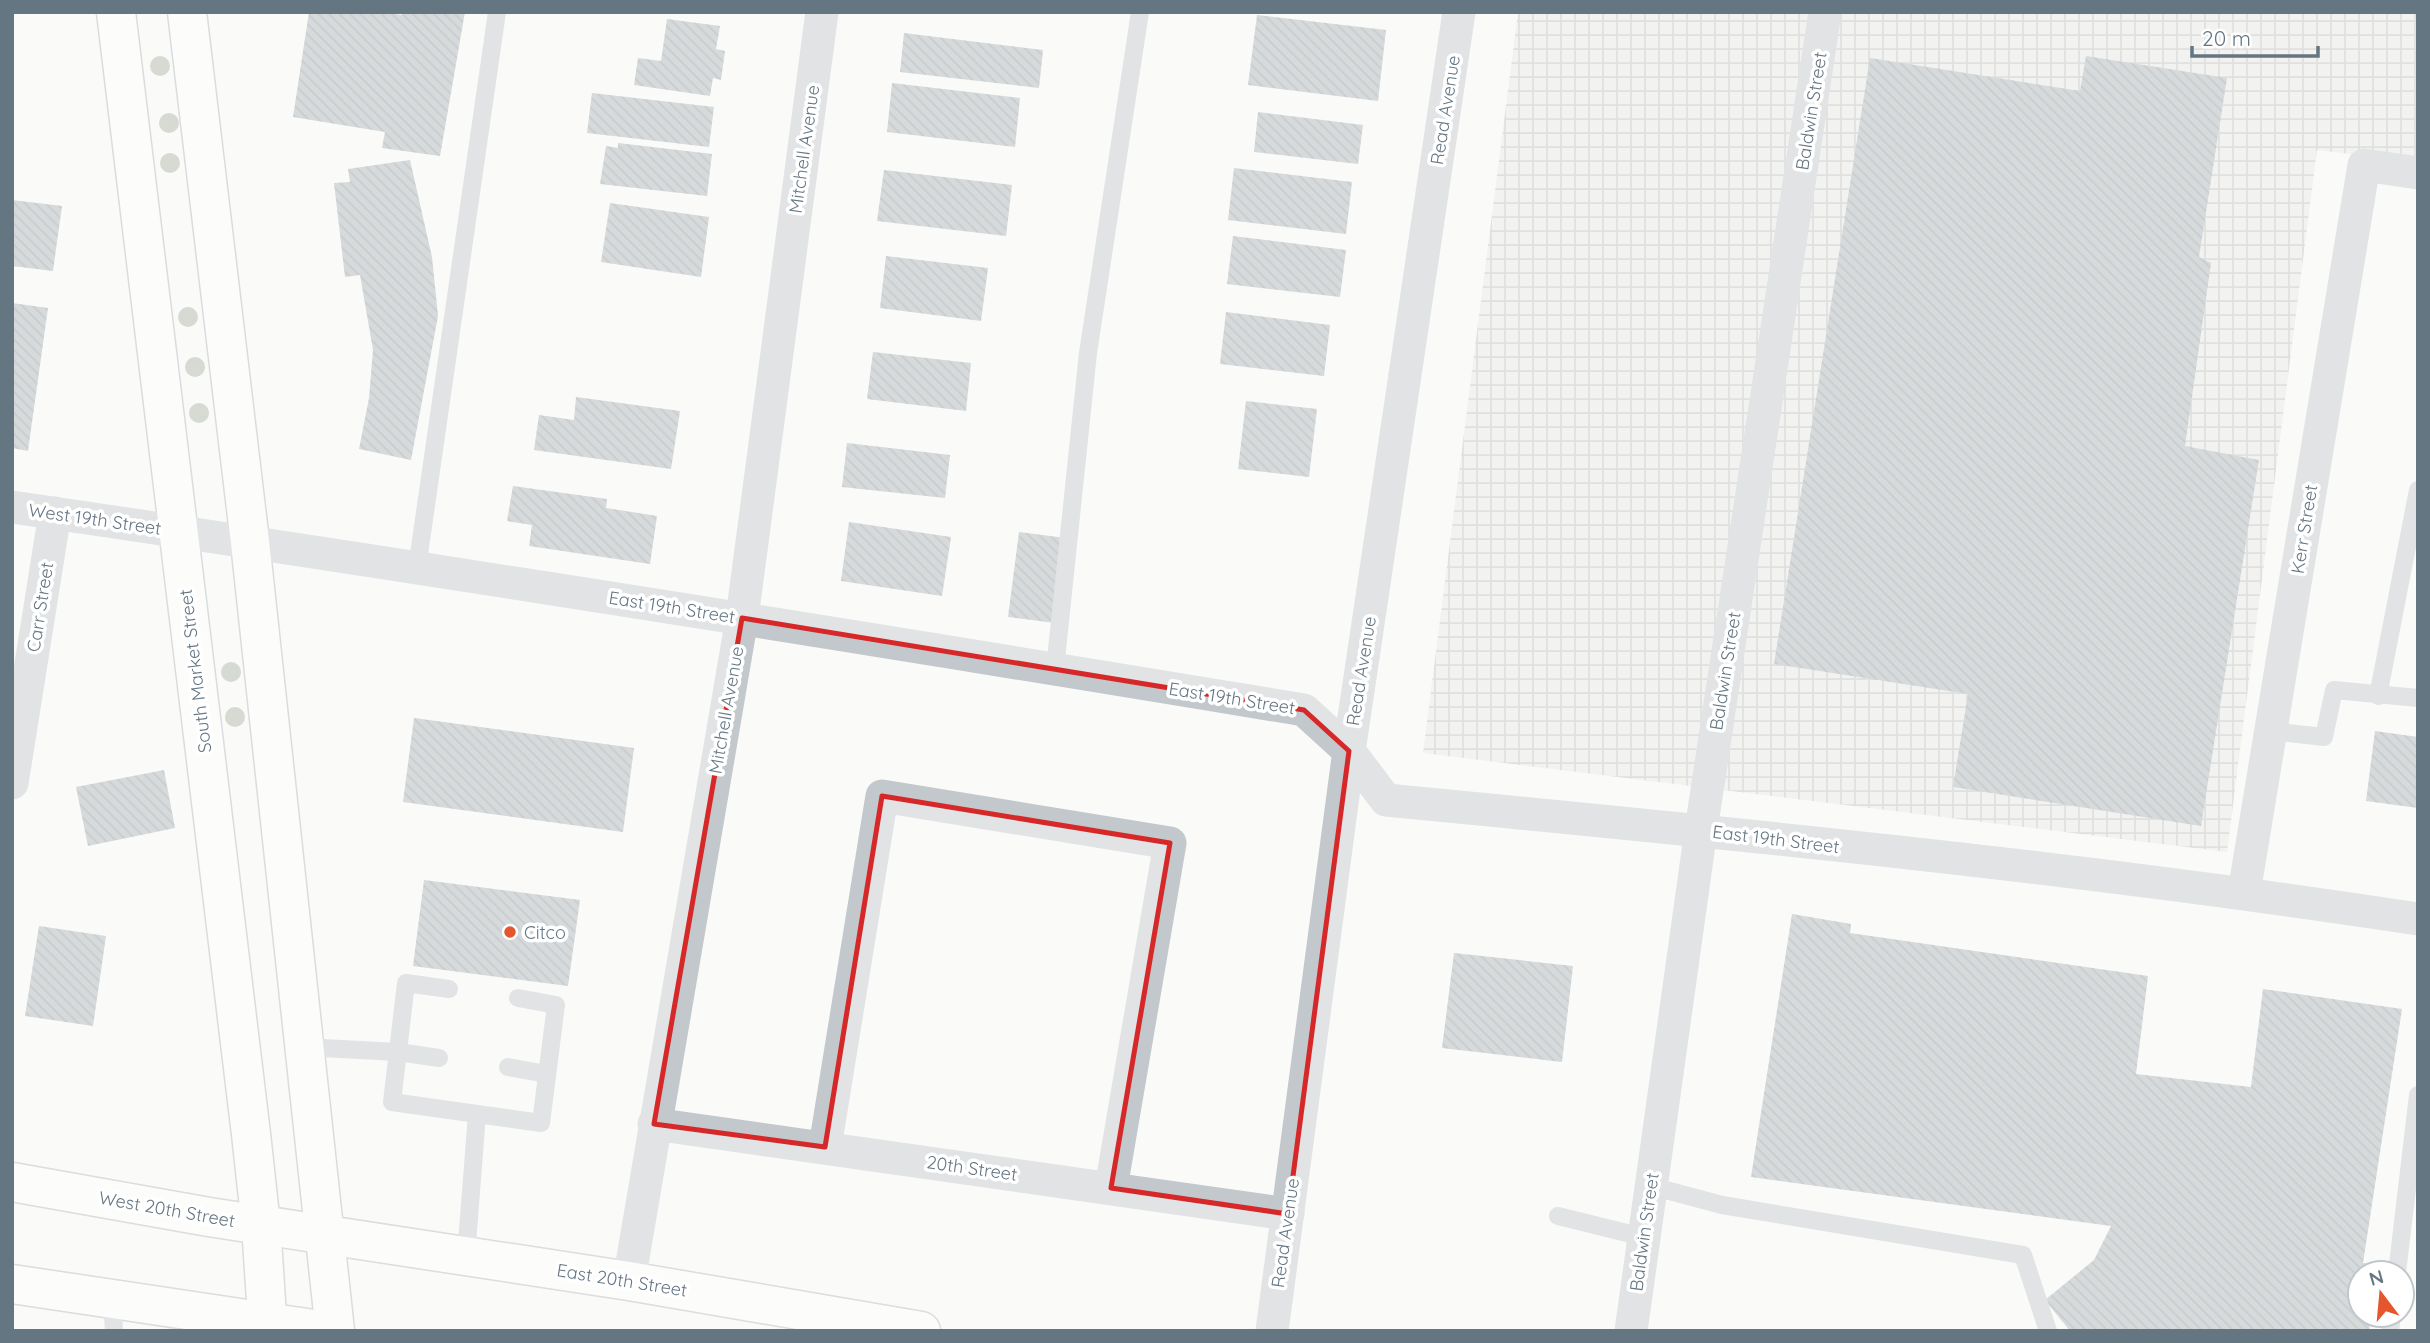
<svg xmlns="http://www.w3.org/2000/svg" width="2430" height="1343" font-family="Quicksand,sans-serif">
<defs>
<pattern id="industrial-grid" width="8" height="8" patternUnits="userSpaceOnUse" patternTransform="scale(1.75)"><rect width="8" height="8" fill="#e8e9e9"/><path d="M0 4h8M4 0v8" fill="none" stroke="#c0c1c2"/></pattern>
<pattern id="building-back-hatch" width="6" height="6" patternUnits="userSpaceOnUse" patternTransform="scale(1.75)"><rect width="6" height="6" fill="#aab3b9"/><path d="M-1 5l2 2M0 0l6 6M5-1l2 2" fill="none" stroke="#8e969c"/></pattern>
</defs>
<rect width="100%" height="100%" fill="#fafaf8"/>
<!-- industrial -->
<path fill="url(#industrial-grid)" d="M1518,12h900v150l-101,-12 -90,702 -804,-99z"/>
<!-- building -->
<g fill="url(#building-back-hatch)">
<path d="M309,12h72l21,3 1,-3h62l-25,144 -58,-8 3,-16 -92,-15z"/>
<path d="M1257,15l129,15 -8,71 -130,-16z"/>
<path d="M667,19l53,7 -4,23 9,2 -4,29 -8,-2 -3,18 -76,-11 4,-27 23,3z"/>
<path d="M904,33l139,17 -4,38 -139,-16z"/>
<path d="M2086,56l141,22 -28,179 12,6 -26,183 74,14 -58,366 -248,-39 15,-93 -194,-30 96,-606 210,33z"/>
<path d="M892,83l128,15 -5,49 -128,-15z"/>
<path d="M592,93l122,14 -5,40 -122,-14z"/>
<path d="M1258,112l105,13 -5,39 -104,-12z"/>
<path d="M618,143l94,11 -5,42 -107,-12 6,-38 12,2z"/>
<path d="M410,160l22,97 6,59 -27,144 -52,-11 10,-51 4,-48 -13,-75 -15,2 -11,-94 16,-1 -2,-13z"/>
<path d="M1234,168l118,14 -6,52 -118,-14z"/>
<path d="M884,170l128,15 -6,51 -129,-15z"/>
<path d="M12,200l50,6 -9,65 -41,-5z"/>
<path d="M610,203l99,14 -8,60 -100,-15z"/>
<path d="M1233,236l113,14 -6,47 -113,-13z"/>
<path d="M886,256l102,12 -7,53 -101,-13z"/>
<path d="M12,303l36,5 -20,143 -16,-3z"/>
<path d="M1226,312l104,13 -6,51 -104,-12z"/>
<path d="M873,352l98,11 -5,48 -99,-12z"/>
<path d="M576,397l104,14 -9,58 -137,-19 5,-35 35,5z"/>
<path d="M1246,401l71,8 -8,68 -71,-8z"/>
<path d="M847,443l103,12 -5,43 -103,-11z"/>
<path d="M513,486l94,13 -1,9 51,8 -7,48 -121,-18 3,-21 -25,-4z"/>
<path d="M849,522l102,15 -9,59 -101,-15z"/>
<path d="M1019,532l47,6 -11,85 -47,-6z"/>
<path d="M414,718l220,30 -11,84 -220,-30z"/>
<path d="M2375,731l43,6v71l-52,-7z"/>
<path d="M164,770l11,58 -87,18 -12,-59z"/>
<path d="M424,880l156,20 -12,86 -155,-20z"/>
<path d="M1792,914l59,10 -1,9 298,43 -12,98 115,13 12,-98 139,20 -39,254 8,1 -2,9h-9v42h11l-2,16h-299l-25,-31 49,-40 17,-34 -360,-49z"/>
<path d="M39,926l67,10 -13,90 -68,-10z"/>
<path d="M1454,953l119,13 -11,96 -120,-14z"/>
</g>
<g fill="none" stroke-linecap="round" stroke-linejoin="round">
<!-- secondary casing -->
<g stroke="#b3babf" stroke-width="41">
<g id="secondary">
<path d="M116,12l135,1122 10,91 7,106"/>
<path d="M187,12l63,530 85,789"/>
</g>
</g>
<!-- primary casing -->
<g stroke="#b5babe" stroke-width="41">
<g id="primary">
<path d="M12,1182l197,35 420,64 292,50"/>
<path d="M12,1284l315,47"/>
</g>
</g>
<!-- lane -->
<g stroke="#c3c8cc" stroke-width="18">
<path d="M417,568l80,-556"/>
<path d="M1055,669l33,-316 52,-341"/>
<path d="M2378,696l40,-206"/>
<path d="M2271,731l53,6 10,-47 84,8"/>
<path d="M449,989l-43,-6 -14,119 149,21 15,-118 -38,-7"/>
<path d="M303,1047l95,5 41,6"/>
<path d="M508,1067l39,7"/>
<path d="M1651,1186l71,19 301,50 25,76"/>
<path d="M1558,1216l85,21"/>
<path d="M466,1256l11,-142"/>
<path d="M2397,1273l21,-178"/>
<path d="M112,1299l2,32"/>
<path d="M2390,1331l2,-16"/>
</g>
<!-- street -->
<g stroke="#c3c8cc" stroke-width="33">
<path d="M12,507c431,63 862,132 1292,203l45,41 37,49c344,33 690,67 1032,119"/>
<path d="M12,783l43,-270"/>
<path d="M2244,893l120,-728 54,8"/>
<path d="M654,1124l634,90"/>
<path d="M825,1147l57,-351 288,47 -59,345"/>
<path d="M629,1281l113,-663 80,-606"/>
<path d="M1272,1331l76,-573 111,-746"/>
<path d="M1631,1331l70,-501 124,-818"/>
</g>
<!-- secondary -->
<use href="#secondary" stroke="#fff" stroke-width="38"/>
<!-- primary -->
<use href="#primary" stroke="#fff" stroke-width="38"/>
</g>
<!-- trees -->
<g fill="#aab4a7">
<circle cx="160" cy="66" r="10"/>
<circle cx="169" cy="123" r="10"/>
<circle cx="170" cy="163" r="10"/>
<circle cx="188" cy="317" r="10"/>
<circle cx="195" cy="367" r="10"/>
<circle cx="199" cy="413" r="10"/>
<circle cx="231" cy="672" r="10"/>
<circle cx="235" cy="717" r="10"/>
</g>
<!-- marked area -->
<path d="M0 0H2430V1343H0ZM742,618l562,92 45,41 -61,463 -177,-26 59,-345 -288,-47 -57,351 -171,-23z" fill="#fafaf8" fill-opacity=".55" fill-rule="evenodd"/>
<path fill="none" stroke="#d62828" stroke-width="5" stroke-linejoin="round" d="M742,618l562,92 45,41 -61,463 -177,-26 59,-345 -288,-47 -57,351 -171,-23z"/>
<!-- markers -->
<circle fill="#e4572e" stroke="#fff" stroke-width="2.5" cx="510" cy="932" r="7"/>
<g text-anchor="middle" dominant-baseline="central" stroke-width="7" stroke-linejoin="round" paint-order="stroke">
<!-- street labels -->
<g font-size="18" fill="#657683" stroke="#fff">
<text transform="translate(1445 110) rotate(-81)">Read Avenue</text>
<text transform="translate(1811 111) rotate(-81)">Baldwin Street</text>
<text transform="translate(804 149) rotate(-82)">Mitchell Avenue</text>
<text transform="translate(95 519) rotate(8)">West 19th Street</text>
<text transform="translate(2304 529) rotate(-81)">Kerr Street</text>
<text transform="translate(40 607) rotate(-81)">Carr Street</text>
<text transform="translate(672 607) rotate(9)">East 19th Street</text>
<text transform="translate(195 671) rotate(-97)">South Market Street</text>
<text transform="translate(1361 671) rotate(-81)">Read Avenue</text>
<text transform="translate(1725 671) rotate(-81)">Baldwin Street</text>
<text transform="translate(1232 698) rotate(9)">East 19th Street</text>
<text transform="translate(726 710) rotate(-80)">Mitchell Avenue</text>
<text transform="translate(1776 839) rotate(7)">East 19th Street</text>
<text transform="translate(972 1168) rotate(8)">20th Street</text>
<text transform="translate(167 1209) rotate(10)">West 20th Street</text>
<text transform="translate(1644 1232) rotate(-82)">Baldwin Street</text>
<text transform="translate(1285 1233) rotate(-82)">Read Avenue</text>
<text transform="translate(622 1280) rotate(9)">East 20th Street</text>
</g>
<!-- poi labels -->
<g font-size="18" fill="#657683" stroke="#fff" text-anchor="start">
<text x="524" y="932">Citco</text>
</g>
</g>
<!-- border -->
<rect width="2430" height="1343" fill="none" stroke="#657683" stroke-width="28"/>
<!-- north arrow -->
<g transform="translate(2381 1294) rotate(344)"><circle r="33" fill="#ffffff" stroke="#c1c8cd" stroke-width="2"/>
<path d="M0-5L12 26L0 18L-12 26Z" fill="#e4572e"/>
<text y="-10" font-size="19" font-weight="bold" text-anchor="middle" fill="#657683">N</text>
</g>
<!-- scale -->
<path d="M2192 46v10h126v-10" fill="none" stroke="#657683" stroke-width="3.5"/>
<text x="2202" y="46" font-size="21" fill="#657683" stroke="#ffffff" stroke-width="5" paint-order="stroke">20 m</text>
</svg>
